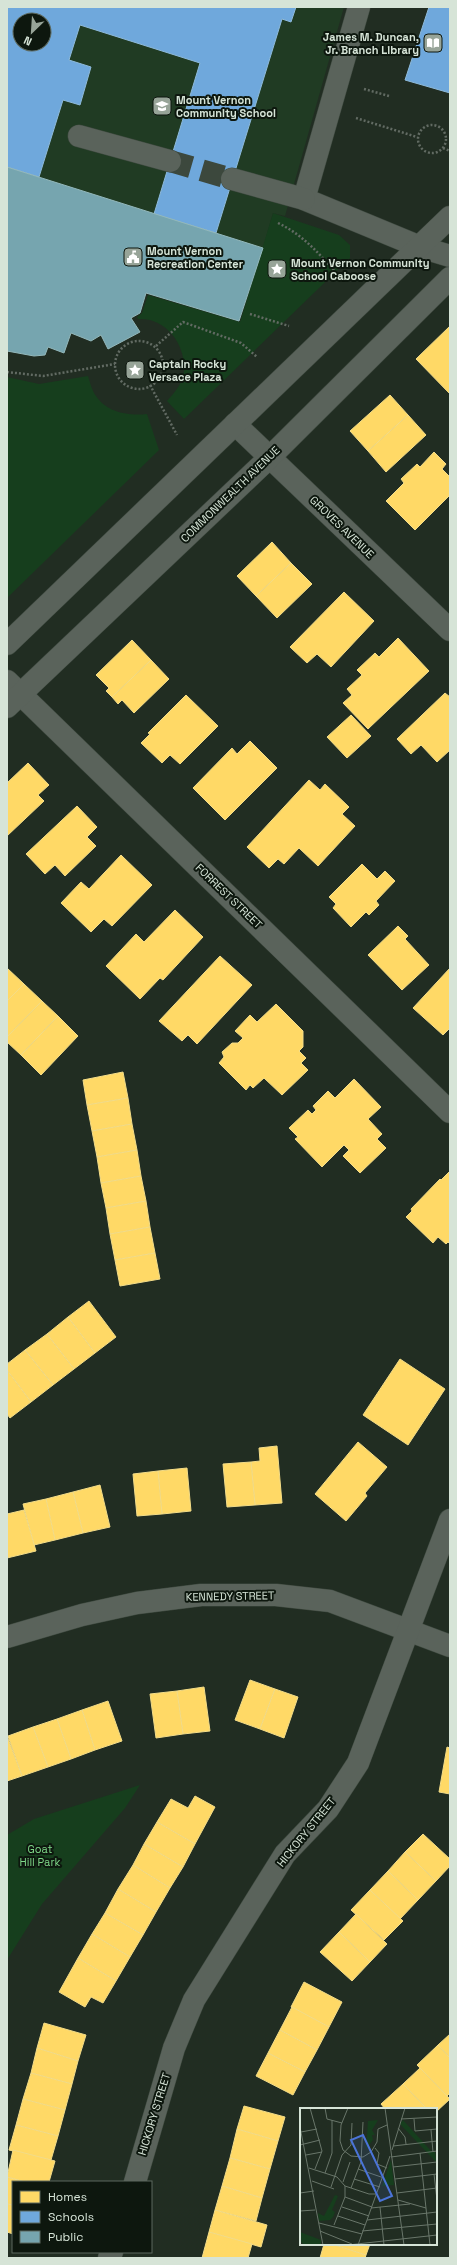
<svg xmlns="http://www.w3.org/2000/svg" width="457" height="2265" font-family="'Space Grotesk',sans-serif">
<rect width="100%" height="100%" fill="#212d22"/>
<!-- built -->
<path fill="#203b23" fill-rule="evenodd" d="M7,7h337l-59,209 -12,-3 -10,35 -256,-81zM20,20h24v24h-24z"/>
<!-- green -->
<g fill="#163e1d">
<path d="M273,213l66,22 11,10v13l-166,161 -17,-18c8,-9 16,-18 17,-30 2,-26 -18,-54 -46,-52l-1,-2 5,-4 6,-18 92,27z"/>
<path d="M88,376c2,6 4,15 8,20 11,17 34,20 51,18l12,36 -152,148v-221l32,7z"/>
<path d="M140,1785l-15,23 -83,96 -35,56v-125l27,-16z"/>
</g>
<!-- homes -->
<g fill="#ffd966" stroke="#f3dc88">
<path d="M450,326v68l-34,-35z"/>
<path d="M390,395l18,20 -40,36 -18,-20z"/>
<path d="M408,415l18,20 -40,37 -18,-21z"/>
<path d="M434,452l12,12 -4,5 8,8v18l-35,35 -29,-29 18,-18 -3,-4 16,-15 3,3z"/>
<path d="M272,542l19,21 -35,33 -19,-20z"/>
<path d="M291,563l21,21 -35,34 -21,-22z"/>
<path d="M344,592l30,29 -43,46 -14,-13 -10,9 -17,-16z"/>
<path d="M398,638l31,33 -61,58 -25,-26 9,-8 -5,-6 15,-14 -5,-5 18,-17 4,4z"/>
<path d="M132,640l19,20 -39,37 -6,-6 3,-3 -13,-13z"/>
<path d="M151,660l18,19 -35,34 -12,-13 -4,4 -6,-7z"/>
<path d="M445,693l5,4v53l-13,12 -16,-17 -10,9 -14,-15z"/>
<path d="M186,695l32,31 -38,38 -10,-9 -8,8 -21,-20 9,-9 -2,-1z"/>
<path d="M351,715l20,21 -24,22 -20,-21z"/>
<path d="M250,741l27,27 -52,52 -32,-32 39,-40 5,6z"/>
<path d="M28,763l21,22 -11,10 6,6 -37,35v-53z"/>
<path d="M309,780l11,10 5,-6 24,23 -7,7 13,12 -37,40 -19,-18 -15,16 -6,-5 -9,9 -22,-21z"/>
<path d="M77,806l20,21 -10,10 9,9 -31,30 -10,-11 -10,9 -19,-20z"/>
<path d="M121,855l31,30 -40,41 -8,-7 -13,13 -30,-29 20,-21 8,7z"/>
<path d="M362,864l15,15 8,-8 10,10 -19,20 3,4 -10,10 -3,-3 -15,15 -18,-19 3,-4 -7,-7z"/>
<path d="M175,910l28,27 -40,43 -3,-2 -20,21 -34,-33 30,-32 8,8z"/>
<path d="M398,926l10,10 -3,3 24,26 -27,25 -34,-35z"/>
<path d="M220,956l32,29 -55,59 -9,-9 -6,6 -23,-20z"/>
<path d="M7,968l17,16 -17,17z"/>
<path d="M450,968v60l-7,7 -30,-27z"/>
<path d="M24,984l18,17 -35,36v-36z"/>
<path d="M42,1001l16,15 -37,39 -14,-13v-5z"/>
<path d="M276,1004l27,27v16l-4,4 7,7 -5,5 7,7 -26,25 -18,-17 -11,10 -3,-3 -4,5 -27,-27 5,-6 -2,-5 10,-9h6l5,-5 -8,-7 15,-16 7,7z"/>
<path d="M58,1016l20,20 -37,39 -20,-20z"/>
<path d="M123,1072l5,26 -41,7 -4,-25z"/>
<path d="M354,1079l27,28 -13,12 14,15 -5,5 9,9 -26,25 -17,-17 6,-6 -5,-5 -22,22 -27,-28 3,-2 -9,-9 19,-18 4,4 4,-4 -3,-4 15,-15 7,7z"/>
<path d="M128,1098l4,26 -40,7 -5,-26z"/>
<path d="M132,1124l5,26 -40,7 -5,-26z"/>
<path d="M137,1150l4,26 -40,7 -4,-26z"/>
<path d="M450,1171v73l-2,-2 -2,2 -8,-7 -5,6 -27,-26 6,-6 -1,-2 29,-30 1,1z"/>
<path d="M141,1176l5,25 -40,7 -5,-25z"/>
<path d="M146,1201l4,26 -40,7 -4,-26z"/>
<path d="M150,1227l5,26 -40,7 -5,-26z"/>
<path d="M155,1253l5,26 -40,7 -5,-26z"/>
<path d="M89,1301l27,36 -21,16 -27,-36z"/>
<path d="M68,1317l27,36 -21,16 -27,-35z"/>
<path d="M47,1334l27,35 -21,16 -28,-35z"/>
<path d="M25,1350l28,35 -22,17 -24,-32v-6z"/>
<path d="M400,1359l45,30 -37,56 -45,-30z"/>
<path d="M7,1370l24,32 -21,16 -3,-4z"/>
<path d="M358,1442l29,25 -22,26 2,3 -21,25 -31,-27z"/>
<path d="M277,1446l5,57 -27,2 -4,-43 9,-1 -1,-13z"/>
<path d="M251,1462l4,43 -28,2 -4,-43z"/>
<path d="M187,1468l4,43 -29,3 -4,-43z"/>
<path d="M158,1471l4,43 -25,2 -4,-42z"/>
<path d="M100,1485l10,42 -27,6 -10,-41z"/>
<path d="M73,1492l10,41 -28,7 -9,-41z"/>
<path d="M46,1499l9,41 -21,5 -11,-41z"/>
<path d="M24,1510l12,41 -29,7v-44z"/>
<path d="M250,1680l25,9 -15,40 -25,-9z"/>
<path d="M204,1687l6,44 -27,3 -6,-43z"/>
<path d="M275,1689l23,8 -14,41 -24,-9z"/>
<path d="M177,1691l6,43 -27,4 -6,-44z"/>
<path d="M108,1701l14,40 -27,9 -13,-40z"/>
<path d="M82,1710l13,40 -24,9 -14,-40z"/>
<path d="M57,1719l14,40 -23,8 -15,-40z"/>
<path d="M33,1727l15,40 -26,9 -14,-40z"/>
<path d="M7,1736l15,40 -15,5z"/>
<path d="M447,1747l3,1v46l-11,-2z"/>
<path d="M195,1796l20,11 -20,37 -38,-22 14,-23 17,9z"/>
<path d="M157,1822l38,22 -12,23 -39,-23z"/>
<path d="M423,1834l27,25v7l-14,15 -31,-29z"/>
<path d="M144,1844l39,23 -13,21 -37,-23z"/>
<path d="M405,1852l31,29 -18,19 -30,-29z"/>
<path d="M133,1865l37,23 -14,24 -38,-23z"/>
<path d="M388,1871l30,29 -18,19 -30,-29z"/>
<path d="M118,1889l38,23 -13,23 -38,-22z"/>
<path d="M370,1890l33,31 -19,19 -33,-30z"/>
<path d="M105,1913l38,22 -13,22 -38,-23z"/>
<path d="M356,1914l31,30 -17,18 -31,-30z"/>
<path d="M339,1932l31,30 -18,19 -32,-29z"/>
<path d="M92,1934l38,23 -14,24 -38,-23z"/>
<path d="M78,1958l38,23 -13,22 -12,-6 -6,10 -26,-15z"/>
<path d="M304,1982l38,20 -13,25 -38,-20z"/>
<path d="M292,2007l37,20 -12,23 -37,-20z"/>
<path d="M44,2023l42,12 -8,26 -41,-13z"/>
<path d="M280,2030l37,20 -12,22 -37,-19z"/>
<path d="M450,2034v24l-12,-13z"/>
<path d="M438,2045l12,13v35l-3,3 -30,-31z"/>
<path d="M37,2048l41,13 -6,23 -41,-11z"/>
<path d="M268,2053l37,19 -12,23 -37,-19z"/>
<path d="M420,2068l30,31 -14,13v-3h-9l-24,-25z"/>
<path d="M31,2073l41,11 -7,26 -42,-11z"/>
<path d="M403,2084l24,25h-42l-4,-5z"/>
<path d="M23,2099l42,11 -7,26 -42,-11z"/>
<path d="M244,2106l41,11 -7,24 -41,-12z"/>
<path d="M16,2125l42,11 -7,24 -42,-10z"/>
<path d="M237,2129l41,12 -8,28 -40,-11z"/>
<path d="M13,2150l42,11 -6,21h-24l-18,-5z"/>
<path d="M230,2158l40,11 -8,29 -40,-12z"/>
<path d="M7,2177l18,5h-12v23l-6,-1z"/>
<path d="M222,2186l40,12 -6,23 -41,-11z"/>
<path d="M7,2204l6,1v29l-6,-2z"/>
<path d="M215,2210l52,15 -6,22 -52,-15z"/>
<path d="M209,2232l43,12 -4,14h-46z"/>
<path d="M324,2244h8l34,11 -1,3h-45z"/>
<path d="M332,2244h38l-4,11z"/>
</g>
<!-- schools -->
<g fill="#6fa8dc" stroke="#8ebada" fill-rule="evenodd">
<path d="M7,7h289l-5,15 -9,-3 -66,214 -62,-19 46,-151 -120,-38 -11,35 22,7 -11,38 -17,-5 -24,77 -32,-10zM20,20h24v24h-24z"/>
<path d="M429,7h21v86l-45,-13z"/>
</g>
<!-- public -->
<path fill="#76a5af" stroke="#93b8bb" d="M7,167l256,81 -24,73 -93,-28 -6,20 -9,5 9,14 -32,17 -7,-14 -10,6 -20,-8 -7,20 -16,-6 -3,8 -11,1 -27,-5z"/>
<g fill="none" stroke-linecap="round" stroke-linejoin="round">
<!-- minor-tunnel -->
<path stroke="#3c483d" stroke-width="22" stroke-dasharray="22 11" stroke-linecap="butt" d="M170,161l62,18"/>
<!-- minor casing -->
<g stroke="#3f4a40" stroke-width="23">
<g id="minor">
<path d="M359,7l-55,192 116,48 30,9"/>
<path d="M79,136l91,25"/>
<path d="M232,179l72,20"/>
<path d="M235,424l215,206"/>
<path d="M7,644l443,-427"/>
<path d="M7,681l443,431"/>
<path d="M7,707l262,-249 181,-180"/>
<path d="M7,1637l75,-22 55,-12 64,-8h75l54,6 120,45"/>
<path d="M135,2182l39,-134 20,-48 91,-146 43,-45 30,-46 92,-243"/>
<path d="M109,2258l3,-6"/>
</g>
</g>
<!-- path -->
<g stroke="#626b63" stroke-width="2.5" stroke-dasharray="2 2" stroke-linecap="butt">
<path d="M364,89l25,7"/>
<path d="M356,118l61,19"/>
<circle cx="432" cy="139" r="14"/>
<path d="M443,148l7,3"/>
<path d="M278,223c27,13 42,32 62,54"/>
<path d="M250,314l39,12"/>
<circle cx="139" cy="365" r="24"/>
<path d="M156,346l27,-24 58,21 16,14"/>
<path d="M7,372l36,4 72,-12"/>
<path d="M150,385l27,50"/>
</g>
<!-- minor -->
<use href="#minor" stroke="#5a635b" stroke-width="22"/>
</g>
<!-- icons -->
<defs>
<g id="library-square" transform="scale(1)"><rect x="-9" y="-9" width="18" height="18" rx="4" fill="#97a498" stroke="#0d170e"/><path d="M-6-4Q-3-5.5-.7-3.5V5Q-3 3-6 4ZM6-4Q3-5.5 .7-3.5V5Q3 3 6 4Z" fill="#fff"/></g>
<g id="school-square" transform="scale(1)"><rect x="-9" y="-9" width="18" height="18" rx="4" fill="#97a498" stroke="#0d170e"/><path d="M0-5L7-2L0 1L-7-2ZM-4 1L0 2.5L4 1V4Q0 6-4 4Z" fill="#fff"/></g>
<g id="civic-square" transform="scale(1)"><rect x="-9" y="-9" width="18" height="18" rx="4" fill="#97a498" stroke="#0d170e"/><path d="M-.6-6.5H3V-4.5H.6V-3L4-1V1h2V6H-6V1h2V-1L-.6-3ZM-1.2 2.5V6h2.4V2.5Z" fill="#fff"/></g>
<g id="sight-square" transform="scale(1)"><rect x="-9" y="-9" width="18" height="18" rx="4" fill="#97a498" stroke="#0d170e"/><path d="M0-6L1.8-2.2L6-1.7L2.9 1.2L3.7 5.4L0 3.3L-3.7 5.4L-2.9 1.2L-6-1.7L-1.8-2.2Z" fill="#fff"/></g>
</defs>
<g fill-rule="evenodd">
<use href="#library-square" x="433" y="43"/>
<use href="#school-square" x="162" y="106"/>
<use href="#civic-square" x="133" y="257"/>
<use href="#sight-square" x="277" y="269"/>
<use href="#sight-square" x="135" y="370"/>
</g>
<g text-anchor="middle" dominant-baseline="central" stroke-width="4" stroke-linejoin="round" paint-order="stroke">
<!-- poi labels -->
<g font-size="11" font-weight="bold" fill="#d6e4d7" stroke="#0d170e" text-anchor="start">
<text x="419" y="37" text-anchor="end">James M. Duncan,<tspan x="419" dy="13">Jr. Branch Library</tspan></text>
<text x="176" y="100">Mount Vernon<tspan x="176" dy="13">Community School</tspan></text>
<text x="147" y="251">Mount Vernon<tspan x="147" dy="13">Recreation Center</tspan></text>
<text x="291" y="263">Mount Vernon Community<tspan x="291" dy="13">School Caboose</tspan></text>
<text x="149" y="364">Captain Rocky<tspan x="149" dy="13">Versace Plaza</tspan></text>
</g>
<!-- street labels -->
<g font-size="11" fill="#d6e4d7" stroke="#0d170e">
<text transform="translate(230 494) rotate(-44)">COMMONWEALTH AVENUE</text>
<text transform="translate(342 527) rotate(44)">GROVES AVENUE</text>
<text transform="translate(229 896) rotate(44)">FORREST STREET</text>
<text transform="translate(230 1596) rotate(-1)">KENNEDY STREET</text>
<text transform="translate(306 1832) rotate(-51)">HICKORY STREET</text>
<text transform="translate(154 2114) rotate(-73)">HICKORY STREET</text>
</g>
<!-- park labels -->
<g font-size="11" fill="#7fd889" stroke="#0d170e">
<text x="40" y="1849">Goat<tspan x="40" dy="13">Hill Park</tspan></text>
</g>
</g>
<!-- overview -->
<g transform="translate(300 2108)">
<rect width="137" height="137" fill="#212d22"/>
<path d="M78,12l-6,10 3,5h-3l1,5 -7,9 2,-28zM103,12l28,31 4,1 2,11 -37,-39zM91,52l3,25 -11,1h-1zM35,87l3,1 -6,14 3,2 -2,5 -3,3 -11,1 -1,-8 6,3zM0,124l21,8v5h-17l-4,-4z" fill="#163e1d"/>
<path fill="none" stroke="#69766a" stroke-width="1" d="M10,0l12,43 -7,18M25,0l2,11 15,4M48,0l-7,17 -1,16 3,9 8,6 12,1 8,-5 6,-10 1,-13 9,-4M85,0l19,137M101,11l36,-2M114,11l1,12 22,-2M0,19l23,118M98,20l7,9 1,7M131,22l2,22M1,24l16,-3M0,37l20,-5M93,38l44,-5M75,40l4,5 -2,11 10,4M92,42l13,-42M120,45l10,92M6,47l16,-3M91,49l46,-6M93,59l44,-5M9,60l28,9 8,9 24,8h8M58,61l26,9M25,65l7,-20v-33M134,66l3,26M54,71l26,8M95,71l42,-5M12,73l22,8M43,74l7,-20M31,79l11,-32 9,-10 1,-22M51,80l10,-26 2,-40M0,85l14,-2M97,85l40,-5M45,89l27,10M98,92l28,8M42,99l27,9M80,99l4,38M71,100l39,-4M0,103l15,-1M38,108l27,9M67,112l70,-8M19,115l43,11M34,117l11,-28v-11M20,123l32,13M62,123l75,-7M48,137l89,-10M58,137l32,-89"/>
<path fill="#4b74d8" fill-opacity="0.15" stroke="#4b74d8" stroke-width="2" d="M63,27l29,61 -12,5 -29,-61z"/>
<rect width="137" height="137" fill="none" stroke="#d6e4d7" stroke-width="2"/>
</g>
<!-- border -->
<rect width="457" height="2265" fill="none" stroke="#d6e4d7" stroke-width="16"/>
<!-- legend -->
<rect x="12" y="2181" width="140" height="72" fill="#0d170e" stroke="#5d695e"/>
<rect x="20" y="2191" width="20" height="12" fill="#ffd966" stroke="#5d695e"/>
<text x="48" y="2201" font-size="12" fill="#d6e4d7">Homes</text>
<rect x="20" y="2211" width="20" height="12" fill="#6fa8dc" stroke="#5d695e"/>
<text x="48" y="2221" font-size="12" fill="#d6e4d7">Schools</text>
<rect x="20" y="2231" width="20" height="12" fill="#76a5af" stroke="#5d695e"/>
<text x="48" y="2241" font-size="12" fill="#d6e4d7">Public</text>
<!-- north arrow -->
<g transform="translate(32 32) rotate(205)"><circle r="19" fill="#0d170e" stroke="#5d695e"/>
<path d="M0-3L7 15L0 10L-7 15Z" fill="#97a498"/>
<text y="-6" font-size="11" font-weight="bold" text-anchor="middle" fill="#d6e4d7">N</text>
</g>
</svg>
